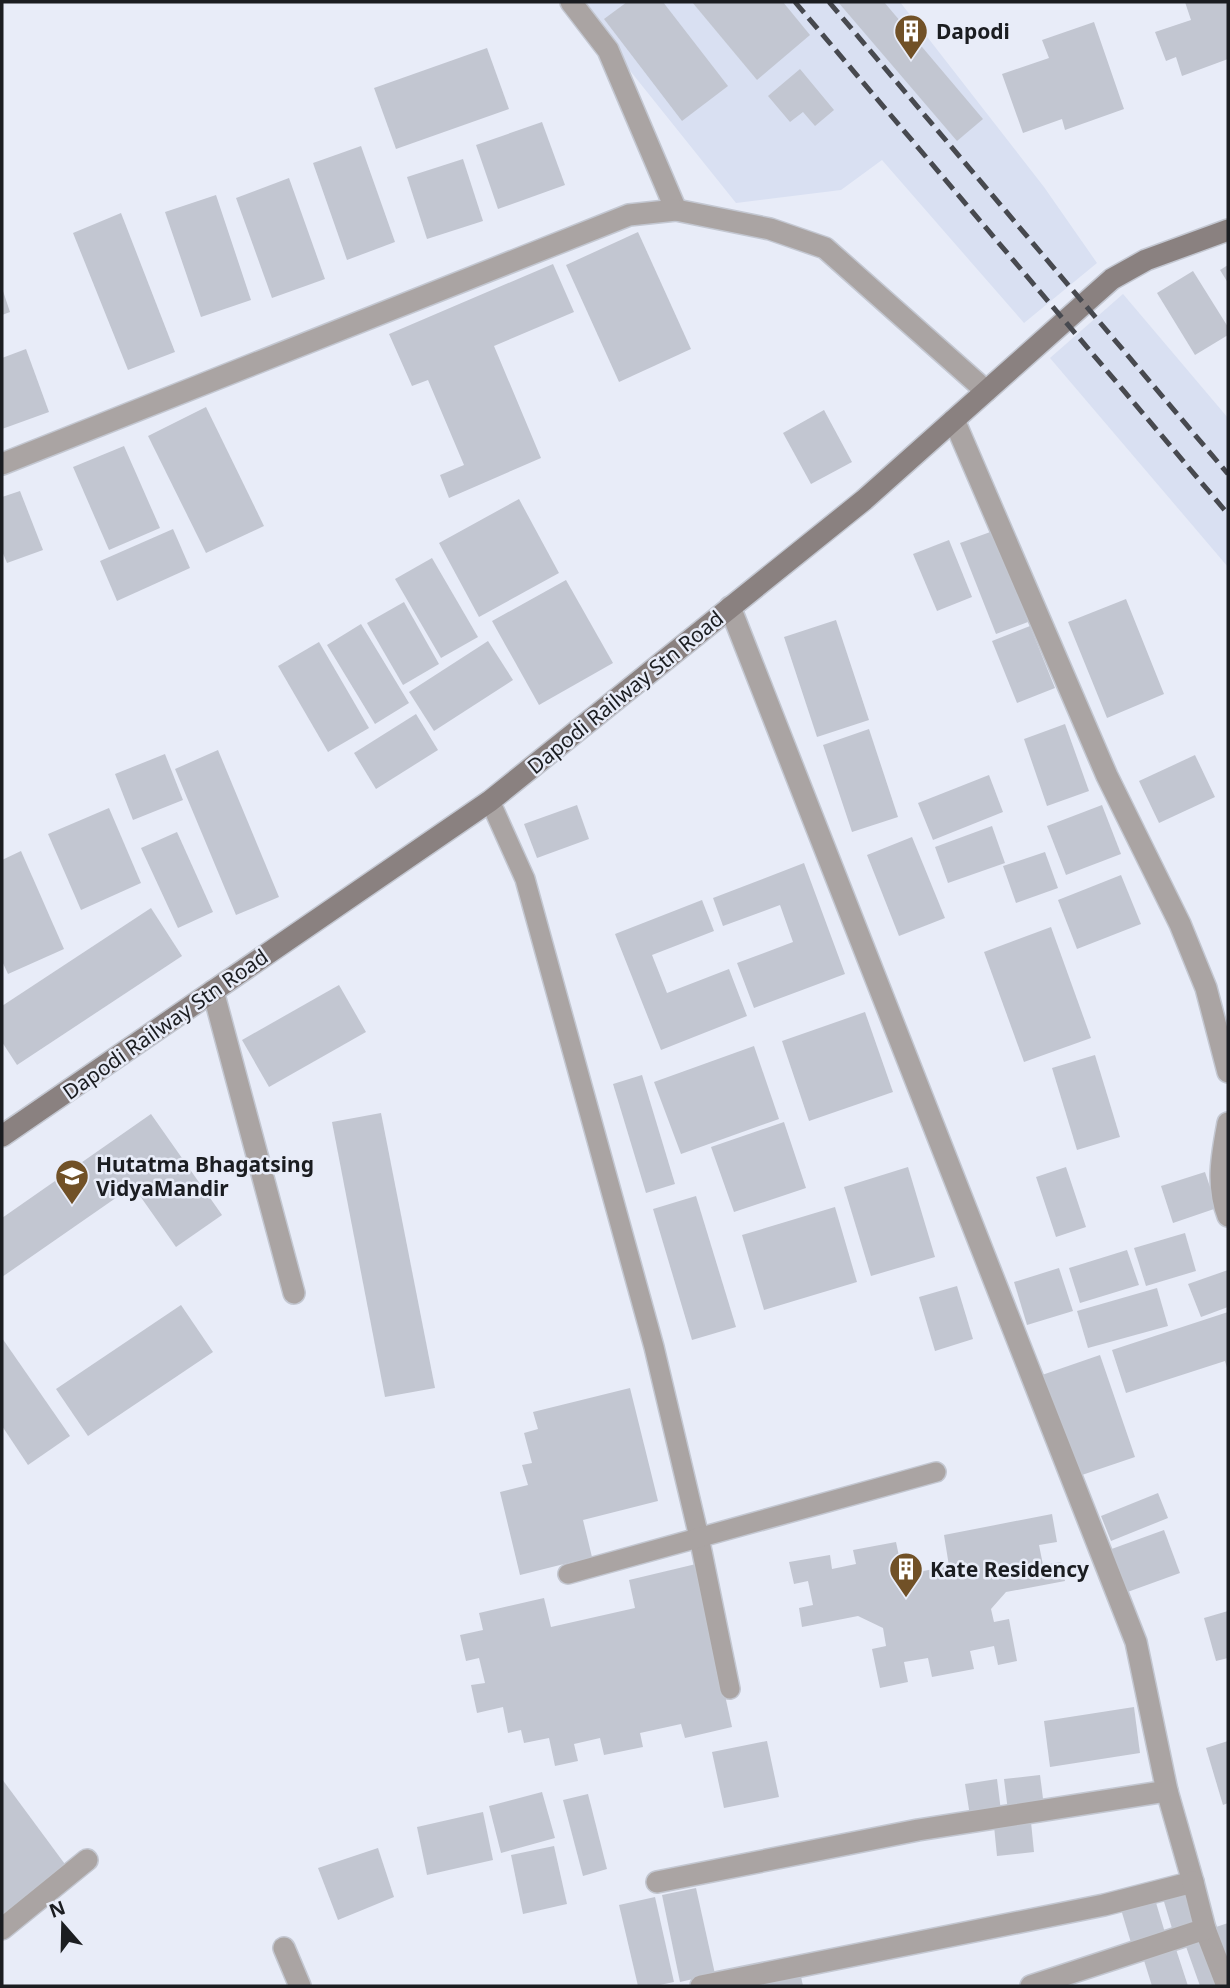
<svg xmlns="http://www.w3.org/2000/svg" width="1230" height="1988" font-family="'Noto Sans',sans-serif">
<rect width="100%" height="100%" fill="#e8ecf8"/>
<!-- built -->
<g fill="#d9e0f2">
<path d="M575,2h325l144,185 53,76 -73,60 -142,-163 -41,30 -105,13z"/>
<path d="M1123,294l105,124v149l-178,-209z"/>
</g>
<!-- building -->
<g fill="#c2c6d1">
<path d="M627,2h36l65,84 -46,35 -78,-102z"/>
<path d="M692,2h91l27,33 -53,45z"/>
<path d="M838,2h46l99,117 -26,22z"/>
<path d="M1185,2h43v57l-46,17 -6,-19 -10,4 -11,-29 36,-12z"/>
<path d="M1094,22l30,87 -59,21 -3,-11 -39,14 -21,-59 47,-16 -7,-18z"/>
<path d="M487,48l22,61 -113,40 -22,-61z"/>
<path d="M800,69l34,41 -19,16 -12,-14 -13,10 -22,-26z"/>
<path d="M542,122l23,63 -67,24 -22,-64z"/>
<path d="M361,146l34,96 -48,18 -34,-97z"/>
<path d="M463,159l20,62 -56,18 -20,-62z"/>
<path d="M289,178l36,101 -53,19 -36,-100z"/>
<path d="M216,195l35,105 -50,17 -36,-105z"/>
<path d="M121,213l54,139 -47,18 -55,-137z"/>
<path d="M638,232l53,117 -72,33 -53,-117z"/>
<path d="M553,264l21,48 -80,34 47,112 -92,40 -9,-23 24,-10 -36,-85 -16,6 -23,-52z"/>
<path d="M1228,265v18l-8,-13z"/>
<path d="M1193,271l35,56v8l-33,20 -38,-62z"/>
<path d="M2,288l8,24 -8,3z"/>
<path d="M26,349l23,63 -47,17v-71z"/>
<path d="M206,407l58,119 -58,27 -58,-117z"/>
<path d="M824,410l28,52 -41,22 -28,-51z"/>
<path d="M124,446l36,82 -51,22 -36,-83z"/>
<path d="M20,491l23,59 -36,13 -5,-12v-54z"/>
<path d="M519,499l40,74 -80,44 -40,-74z"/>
<path d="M173,529l17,39 -73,33 -17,-40z"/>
<path d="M993,531l35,91 -32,12 -36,-91z"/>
<path d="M949,540l23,57 -35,14 -24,-57z"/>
<path d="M432,558l46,79 -37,21 -46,-79z"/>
<path d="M566,580l47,83 -74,42 -47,-84z"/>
<path d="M1126,599l38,95 -57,24 -39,-96z"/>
<path d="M404,602l35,62 -36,21 -36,-62z"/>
<path d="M836,620l33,100 -52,17 -33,-100z"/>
<path d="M361,624l48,79 -34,21 -48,-79z"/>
<path d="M1030,626l25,62 -38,15 -25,-62z"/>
<path d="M488,641l25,39 -79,51 -25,-39z"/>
<path d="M319,642l50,86 -41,24 -50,-86z"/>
<path d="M416,714l22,36 -62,39 -22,-36z"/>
<path d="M1065,724l24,67 -42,15 -23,-67z"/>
<path d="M869,729l29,88 -46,15 -29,-87z"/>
<path d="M218,750l61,147 -43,18 -61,-146z"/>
<path d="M165,754l18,46 -50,20 -18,-46z"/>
<path d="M1195,755l20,42 -56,26 -20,-42z"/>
<path d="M989,775l14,37 -70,28 -15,-37z"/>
<path d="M577,805l12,34 -52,19 -13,-34z"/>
<path d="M1102,805l19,49 -55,21 -19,-49z"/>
<path d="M109,808l32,75 -60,27 -33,-76z"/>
<path d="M992,826l13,37 -57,20 -13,-36z"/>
<path d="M177,832l36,80 -35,16 -37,-80z"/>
<path d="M912,837l33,81 -46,18 -32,-81z"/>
<path d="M21,851l43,98 -56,25 -6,-13v-101z"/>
<path d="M1045,852l13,36 -42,15 -13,-37z"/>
<path d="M804,863l41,111 -91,34 -17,-45 56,-21 -13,-37 -57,21 -10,-28z"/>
<path d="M1121,875l20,49 -64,25 -19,-49z"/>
<path d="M702,900l12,31 -62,24 15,38 62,-24 18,47 -86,34 -46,-116z"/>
<path d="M151,908l31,48 -165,109 -15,-23v-36z"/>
<path d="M1051,927l40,111 -67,24 -40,-110z"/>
<path d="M339,985l27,47 -97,55 -27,-47z"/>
<path d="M865,1012l28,80 -84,29 -27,-80z"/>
<path d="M754,1046l25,73 -98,35 -27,-72z"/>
<path d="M1095,1055l25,82 -43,13 -25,-82z"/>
<path d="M642,1075l33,109 -29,9 -33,-109z"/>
<path d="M381,1113l54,275 -50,9 -53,-275z"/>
<path d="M151,1114l71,101 -46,32 -43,-61 -131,91v-59z"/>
<path d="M784,1122l22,66 -72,24 -23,-65z"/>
<path d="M908,1167l27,90 -64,19 -27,-89z"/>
<path d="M1066,1167l20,60 -30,10 -20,-60z"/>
<path d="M1205,1172l12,36 -44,15 -12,-37z"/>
<path d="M696,1196l40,131 -44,13 -39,-131z"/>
<path d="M835,1207l22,75 -93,28 -22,-75z"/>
<path d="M1185,1233l11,38 -50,15 -12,-38z"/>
<path d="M1127,1250l12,35 -59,18 -11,-35z"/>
<path d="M1059,1268l14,43 -46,14 -13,-43z"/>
<path d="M1228,1270v37l-27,10 -13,-33z"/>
<path d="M957,1286l16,53 -38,12 -16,-54z"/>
<path d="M1157,1288l11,38 -80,22 -11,-37z"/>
<path d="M181,1305l32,47 -125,84 -32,-47z"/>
<path d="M1228,1312v59l-3,-10 -99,32 -14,-43z"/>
<path d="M2,1338l68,98 -42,29 -26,-39z"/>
<path d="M1100,1355l35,102 -59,20 -34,-102z"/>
<path d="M630,1388l28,113 -75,19 9,37 -72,18 -20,-83 28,-7 -6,-20 10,-2 -8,-30 14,-4 -5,-17z"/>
<path d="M1158,1493l10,25 -57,23 -10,-25z"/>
<path d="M1052,1514l5,28 -18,3 4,20 18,-3 4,19 -59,11 -15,17 3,13 15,-3 8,42 -19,4 -4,-19 -24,5 4,18 -42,8 -4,-19 -24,4 4,20 -28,6 -8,-39 14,-3 -3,-18 -25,-12 -56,11 -3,-19 14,-3 -5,-24 -14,3 -5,-22 41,-7 2,14 24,-5 -3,-14 43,-8 7,33 46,-9 -5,-31z"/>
<path d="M1164,1530l16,43 -58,21 -16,-43z"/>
<path d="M696,1564l36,163 -47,11 -4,-14 -41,9 3,14 -39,8 -4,-17 -26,6 4,17 -23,5 -6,-28 -25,5 -3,-13 -13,3 -5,-26 -26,6 -6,-28 14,-2 -6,-25 -13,3 -6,-26 23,-5 -4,-17 65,-15 7,29 84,-19 -6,-28z"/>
<path d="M1228,1611v47l-12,3 -12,-43z"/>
<path d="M1134,1707l6,46 -90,14 -6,-46z"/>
<path d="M767,1741l12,56 -55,11 -12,-56z"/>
<path d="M1228,1741v62l-5,2 -17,-57z"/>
<path d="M1040,1775l4,31 -36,5 -4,-32z"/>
<path d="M2,1779l68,92 -68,50z"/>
<path d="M997,1779l4,32 -31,5 -5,-32z"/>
<path d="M542,1792l13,46 -54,15 -12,-47z"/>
<path d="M588,1794l19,75 -24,7 -20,-76z"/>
<path d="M483,1812l10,48 -66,15 -10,-48z"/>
<path d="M1031,1822l3,30 -37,4 -3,-30z"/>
<path d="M554,1846l13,58 -44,10 -12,-59z"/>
<path d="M378,1848l16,49 -56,23 -20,-52z"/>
<path d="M1187,1887l12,40 -25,8 -12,-40z"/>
<path d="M696,1888l19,86 -35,8 -18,-87z"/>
<path d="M1154,1896l12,40 -34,10 -12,-40z"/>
<path d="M655,1897l19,85 -19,4h-17l-19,-81z"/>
<path d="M1228,1923v50l-15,-45z"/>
<path d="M1205,1934l17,50 -8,2h-14l-16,-45z"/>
<path d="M1174,1943l14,43h-36l-10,-32z"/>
<path d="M800,1972l3,14h-45l-2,-5z"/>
</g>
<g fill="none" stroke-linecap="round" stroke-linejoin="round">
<!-- lane casing -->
<g stroke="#c3c7d1" stroke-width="22">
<g id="lane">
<path d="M490,801l35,78 129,468 45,190 31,152"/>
<path d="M568,1574l368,-102"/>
</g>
</g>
<!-- street casing -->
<g stroke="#c3c7d1" stroke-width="24">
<g id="street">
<path d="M571,2l37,48 68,160"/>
<path d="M954,420l153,356 73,148 26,64 22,84"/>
<path d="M2,464l627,-249 47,-5 94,19 55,19 161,143"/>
<path d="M213,991l81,302"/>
<path d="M1228,1123c-6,32 -12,62 0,93"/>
<path d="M657,1882l261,-52 249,-39 -31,-149 -406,-1035"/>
<path d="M2,1929l85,-69"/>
<path d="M1205,1929l22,57"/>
<path d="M284,1948l16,38"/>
<path d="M701,1986l403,-81 89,-23 -26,-91"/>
<path d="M1031,1986l174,-57 -12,-47"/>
</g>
</g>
<!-- secondary casing -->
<g stroke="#c3c7d1" stroke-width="24">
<path id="secondary" d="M2,1136l488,-335 374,-301 248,-221 34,-19 82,-30"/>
</g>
<!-- lane -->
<use href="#lane" stroke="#aaa4a3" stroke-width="19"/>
<!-- street -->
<use href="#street" stroke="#aaa4a3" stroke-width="21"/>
<!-- secondary -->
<use href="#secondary" stroke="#8a8180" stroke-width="21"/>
<!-- rail -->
<g stroke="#47494f" stroke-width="5" stroke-dasharray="14 7" stroke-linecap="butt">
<path d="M795,2l433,512"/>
<path d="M829,2l399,472"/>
</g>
</g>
<!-- icons -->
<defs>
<g id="building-pin" transform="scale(1.75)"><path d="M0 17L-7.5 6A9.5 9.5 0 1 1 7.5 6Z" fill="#715127" stroke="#e8ecf8"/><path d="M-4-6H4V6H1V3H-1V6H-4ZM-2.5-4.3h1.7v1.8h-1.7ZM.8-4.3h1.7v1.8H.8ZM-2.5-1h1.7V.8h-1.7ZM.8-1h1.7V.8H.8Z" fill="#fff"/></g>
<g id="school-pin" transform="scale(1.75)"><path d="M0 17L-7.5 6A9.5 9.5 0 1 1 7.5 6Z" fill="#715127" stroke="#e8ecf8"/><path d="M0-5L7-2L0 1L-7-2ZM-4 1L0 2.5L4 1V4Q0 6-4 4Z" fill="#fff"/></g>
</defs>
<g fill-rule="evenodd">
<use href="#building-pin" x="911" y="31"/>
<use href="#school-pin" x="72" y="1176"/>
<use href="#building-pin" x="906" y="1569"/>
</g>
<g text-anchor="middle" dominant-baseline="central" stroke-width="5" stroke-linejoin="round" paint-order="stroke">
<!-- poi labels -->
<g font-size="21" font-weight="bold" fill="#1b1d21" stroke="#e8ecf8" text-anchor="start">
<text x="936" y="31">Dapodi</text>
<text x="96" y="1164">Hutatma Bhagatsing<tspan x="96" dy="24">VidyaMandir</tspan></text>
<text x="930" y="1569">Kate Residency</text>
</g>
<!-- street labels -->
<g font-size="21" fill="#1b1d21" stroke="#e8ecf8">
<text transform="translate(625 692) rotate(-39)">Dapodi Railway Stn Road</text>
<text transform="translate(165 1024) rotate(-35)">Dapodi Railway Stn Road</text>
</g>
</g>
<!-- border -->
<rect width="1230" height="1988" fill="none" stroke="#1b1d21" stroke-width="7"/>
<!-- north arrow -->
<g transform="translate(63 1925) rotate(340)" stroke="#e8ecf8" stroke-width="5" paint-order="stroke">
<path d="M0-5L12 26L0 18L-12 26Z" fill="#1b1d21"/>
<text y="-10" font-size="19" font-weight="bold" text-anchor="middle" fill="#1b1d21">N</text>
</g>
</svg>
